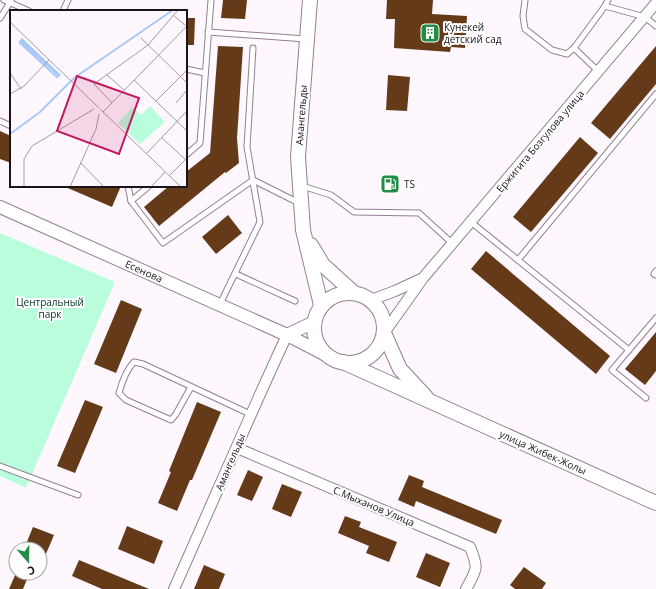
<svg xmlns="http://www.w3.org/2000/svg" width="656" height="589" font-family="'Open Sans',sans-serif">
<rect width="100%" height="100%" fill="#fef7fe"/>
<!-- green -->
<path fill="#bafddc" d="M0,233l115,49 -89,206 -26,-12z"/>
<!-- building -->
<g fill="#653a18">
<path d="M223,0h24l-2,19 -24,-1z"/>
<path d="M387,0h46l-1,14 35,2 -2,32 -14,-1 -1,5 -56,-4 1,-29h-9z"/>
<path d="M186,18h9l-1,27h-8z"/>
<path d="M218,46l25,1 -6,91 2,25 -13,10 -1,-1 -66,54 -15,-19 25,-21h17v-14l24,-19z"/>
<path d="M656,46v38l-46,55 -19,-16z"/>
<path d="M388,75l22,2 -3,34 -21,-1z"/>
<path d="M0,131l11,5v27l-11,-4z"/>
<path d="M580,137l18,16 -67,79 -18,-15z"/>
<path d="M63,186h58l-9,21z"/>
<path d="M228,215l14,18 -26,21 -14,-17z"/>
<path d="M486,251l124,105 -14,18 -125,-105z"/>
<path d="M121,300l21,9 -26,64 -22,-9z"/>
<path d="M656,332v39l-11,14 -20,-16z"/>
<path d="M85,400l18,7 -28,66 -18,-7z"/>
<path d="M197,402l24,10 -29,68h-2l-13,31 -19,-8 13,-31 -2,-1z"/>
<path d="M248,470l15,7 -11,24 -15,-6z"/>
<path d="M409,475l15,6 -2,6 80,33 -6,14 -80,-33 -2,6 -16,-7z"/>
<path d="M282,484l20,8 -11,25 -19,-8z"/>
<path d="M345,516l16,6 -2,5 38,15 -8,20 -23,-9 3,-7 -31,-13z"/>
<path d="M127,526l36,15 -9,23 -36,-15z"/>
<path d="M33,527l21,8 -14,33v-19h-16z"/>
<path d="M426,553l24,10 -10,24 -24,-10z"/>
<path d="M79,560l70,29h-47l-30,-13z"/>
<path d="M204,565l21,9 -6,15h-25z"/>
<path d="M524,567l22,16 -4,6h-27l-5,-4z"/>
<path d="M16,573l12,4 -5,12h-14z"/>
</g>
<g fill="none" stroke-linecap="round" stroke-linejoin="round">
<!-- service casing -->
<g stroke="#908091" stroke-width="7">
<g id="service">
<path d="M4,0l25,11"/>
<path d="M525,0l-2,16 2,13 27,21 15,4 7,-6 31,-42 40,11 11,9"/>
<path d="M605,6l3,-6"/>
<path d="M63,11l5,-11"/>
<path d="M0,18l11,-17"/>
<path d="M208,32l98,7"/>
<path d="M574,48l24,23"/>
<path d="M186,69l19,4"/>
<path d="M0,121l11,5"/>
<path d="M186,155l14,-12 11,-143"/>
<path d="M128,186l3,15"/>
<path d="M149,186l-18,15 32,42 90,-63 46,23"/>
<path d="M302,186l29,9 23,17 65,1 33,30"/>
<path d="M471,222l158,128"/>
<path d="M518,260l138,-166"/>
<path d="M656,271l-2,3 2,1"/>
<path d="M236,274l59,27"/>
<path d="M220,304l40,-82 -13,-75 6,-99"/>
<path d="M191,387l-15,27 -5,6 -45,-20 -7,-7c3,-11 7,-23 15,-31l9,2 107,50"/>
<path d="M646,398l-34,-28 44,-52"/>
<path d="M0,466l78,29"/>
</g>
</g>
<!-- minor casing -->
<g stroke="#908091" stroke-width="12">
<g id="minor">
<path d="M371,300l24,-9 26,-12"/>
<path d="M384,333l39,-55 233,-275"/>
<path d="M237,448l233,99c9,22 7,22 -4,42"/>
<path d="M174,589c38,-85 74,-170 113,-254"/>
</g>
</g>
<!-- tertiary casing -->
<g stroke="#908091" stroke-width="14">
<g id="tertiary">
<path d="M0,207l287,128 39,20"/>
<path d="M287,335l27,-13"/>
</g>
</g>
<!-- secondary casing -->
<g stroke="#908091" stroke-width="16">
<g id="secondary">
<path d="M310,0l-12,157 5,73 18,75"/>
<path d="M311,245l12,20 31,28"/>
<circle cx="349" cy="328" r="35"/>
<path d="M384,333l16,36 26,28"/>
<path d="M343,362l313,141"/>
</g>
</g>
<!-- service -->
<use href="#service" stroke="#fff" stroke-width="5"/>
<!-- minor -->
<use href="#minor" stroke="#fff" stroke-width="10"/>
<!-- tertiary -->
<use href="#tertiary" stroke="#fff" stroke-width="12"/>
<!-- secondary -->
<use href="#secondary" stroke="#fff" stroke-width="14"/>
</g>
<!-- icons -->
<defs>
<g id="building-square" transform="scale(1)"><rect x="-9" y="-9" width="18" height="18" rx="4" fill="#218d45" stroke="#fff"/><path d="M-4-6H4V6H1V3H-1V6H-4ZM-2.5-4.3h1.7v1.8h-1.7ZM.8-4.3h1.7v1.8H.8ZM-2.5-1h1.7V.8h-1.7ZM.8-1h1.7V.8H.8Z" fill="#fff"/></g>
<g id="fuel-square" transform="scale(1)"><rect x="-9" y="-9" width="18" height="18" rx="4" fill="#218d45" stroke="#fff"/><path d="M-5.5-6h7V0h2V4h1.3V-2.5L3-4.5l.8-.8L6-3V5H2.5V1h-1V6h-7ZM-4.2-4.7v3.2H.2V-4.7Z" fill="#fff"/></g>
</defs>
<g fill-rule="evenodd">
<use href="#building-square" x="430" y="33"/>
<use href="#fuel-square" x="390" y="184"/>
</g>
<g text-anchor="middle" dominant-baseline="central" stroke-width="4" stroke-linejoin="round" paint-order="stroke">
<!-- poi labels -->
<g font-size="10" fill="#1a131a" stroke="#fff" text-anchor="start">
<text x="444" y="27">Кунекей<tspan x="444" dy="12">детский сад</tspan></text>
<text x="404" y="184">TS</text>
</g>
<!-- street labels -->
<g font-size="10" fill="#1a131a" stroke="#fff">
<text transform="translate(301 115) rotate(-86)">Амангельды</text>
<text transform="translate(540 141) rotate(-50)">Ержигита Бозгулова улица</text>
<text transform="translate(144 271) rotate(24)">Есенова</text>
<text transform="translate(543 452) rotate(24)">улица Жибек-Жолы</text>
<text transform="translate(230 462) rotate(-67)">Амангельды</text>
<text transform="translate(374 506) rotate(23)">С.Мыханов Улица</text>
</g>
<!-- park labels -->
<g font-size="10" fill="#013623" stroke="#fff">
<text x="50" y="302">Центральный<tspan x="50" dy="12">парк</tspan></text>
</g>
</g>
<!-- overview -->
<g transform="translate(10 10)">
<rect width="177" height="177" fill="#fef7fe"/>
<path d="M140,96l15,16 -25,22 -22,-21 15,-16 8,8z" fill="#bafddc"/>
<path d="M12,28l39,37 -2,2 -40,-36z" fill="#a7c9f9"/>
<path fill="none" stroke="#a7c9f9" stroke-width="2" d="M9,32l39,36M0,124l30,-22 34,-34 99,-68"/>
<path fill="none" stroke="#a39ca3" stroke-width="1" d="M163,5l13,11M0,12l89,86M131,28l46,45M0,63l11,16M96,64l18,16M124,70l53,51M0,84l14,-8 25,-26M146,91l31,-31M102,93l-18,-19 54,-39 30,-35M166,93l11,-13M90,99l81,78M93,102l84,-86M152,128l25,23M136,144l41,-43M71,153l23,24M159,166l18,-18M14,177v-28l8,-13 62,-37M60,177l26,-58 3,-15M141,177l14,-15"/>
<path fill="#c2185b" fill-opacity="0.15" stroke="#c2185b" stroke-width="2" d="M67,66l62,22 -20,56 -62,-23z"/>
<rect width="177" height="177" fill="none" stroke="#1a131a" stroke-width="2"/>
</g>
<!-- north arrow -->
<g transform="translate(28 561) rotate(160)"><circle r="19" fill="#ffffff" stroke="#a3a1a3"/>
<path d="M0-3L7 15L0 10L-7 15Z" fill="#218d45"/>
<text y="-6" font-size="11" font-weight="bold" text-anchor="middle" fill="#1a131a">С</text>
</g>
</svg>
